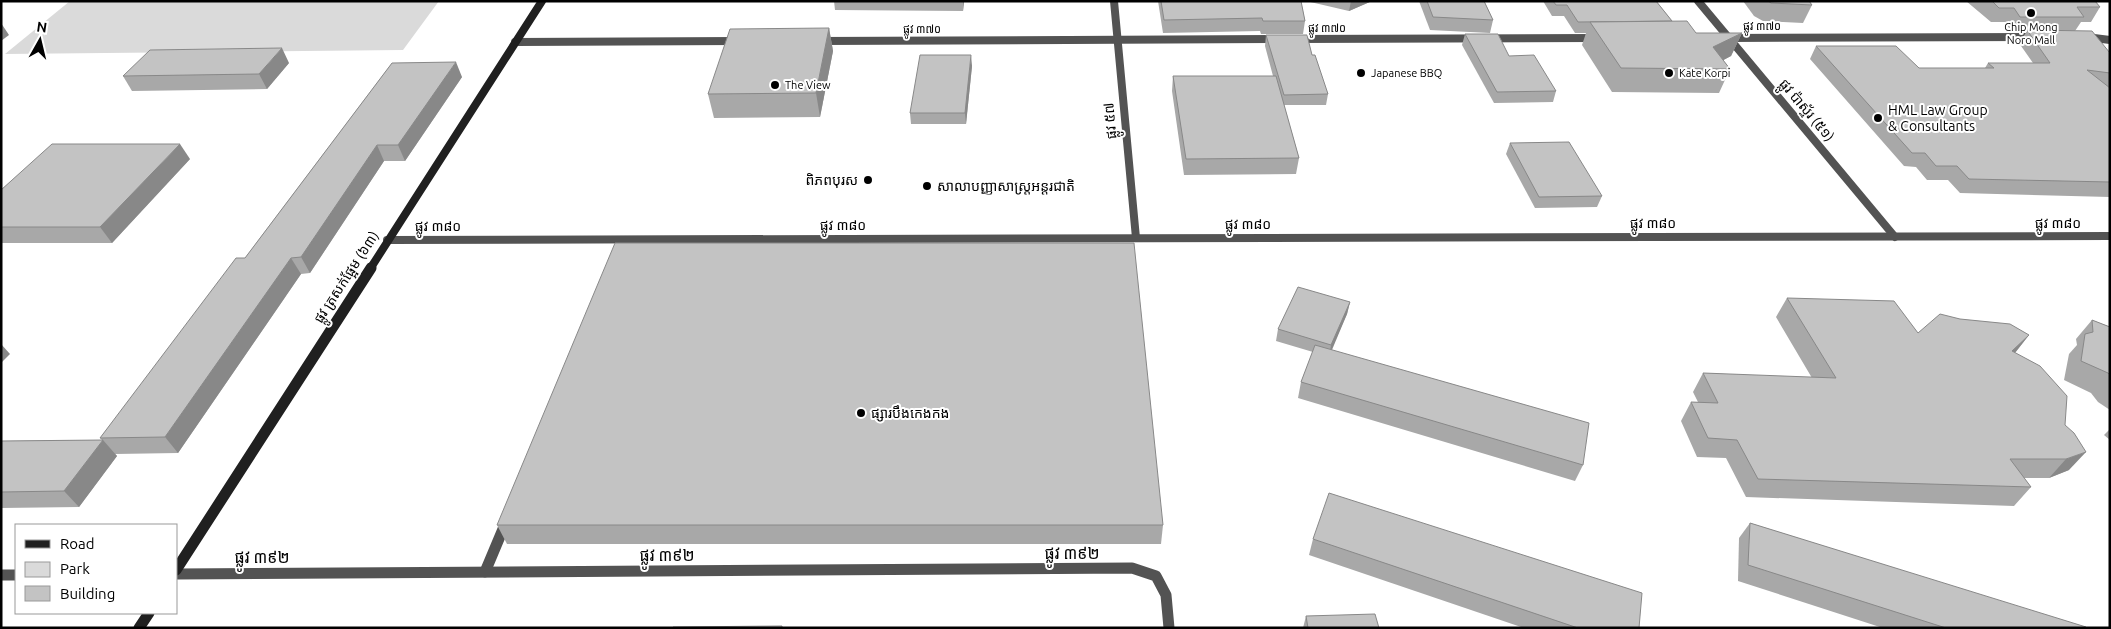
<svg xmlns="http://www.w3.org/2000/svg" width="2111" height="629" font-family="Ubuntu,'Noto Sans Khmer',sans-serif">
<rect width="100%" height="100%" fill="#fff"/>
<!-- green -->
<path fill="#dadada" d="M70,1h369l-36,49 -398,4z"/>
<g fill="none" stroke-linecap="round" stroke-linejoin="round">
<!-- street-far1 -->
<g stroke="#535353" stroke-width="8">
<path d="M1114,1l22,237"/>
<path d="M1698,1l197,236"/>
<path d="M2086,37l24,3"/>
<path d="M1726,38l310,-1"/>
<path d="M1296,39l300,-1"/>
<path d="M818,41l461,-2"/>
<path d="M515,42l224,-1"/>
<path d="M387,240l1723,-4"/>
</g>
<!-- street -->
<g stroke="#535353" stroke-width="11">
<path d="M485,572l21,-50"/>
<path d="M176,574l956,-6 24,8 10,19 3,33"/>
<path d="M1,575h15"/>
</g>
<!-- secondary-far1 -->
<path stroke="#202020" stroke-width="8" d="M370,269l172,-268"/>
<!-- secondary -->
<g stroke="#202020" stroke-width="11">
<path d="M176,570l195,-302"/>
<path d="M139,628l10,-15"/>
</g>
</g>
<!-- wall -->
<g fill="#a8a8a8">
<path d="M834,1h130l-1,10 -128,-1z"/>
<path d="M1158,1h143l4,20 -2,13h-42l-1,-3 -97,2z"/>
<path d="M1306,1h66l-23,10z"/>
<path d="M1419,1h65l9,19 -3,13 -60,-3z"/>
<path d="M1543,1h113l16,20 24,12h46l-11,23 -8,4 7,9 -11,24 -107,-1 -30,-47 4,-12h-11l-11,-17h-12z"/>
<path d="M1743,1h66l3,4 -9,18 -40,-2 -9,-5z"/>
<path d="M1966,1h129l5,6 -9,15h-10l-6,9 35,22v34l-3,-1 3,2v109l-150,-4 -12,-13h-21l-11,-13 -12,-1 -94,-107 6,-13 103,22h66l3,-5h45l-14,-20 8,-12h-16l-6,-9h-14z"/>
<path d="M829,28l4,23 -13,66 -106,1 -6,-24z"/>
<path d="M1465,34l44,22 47,35 -3,11 -59,1 -32,-58z"/>
<path d="M1266,35l46,20 16,39 -2,11h-42l15,53 -3,16 -112,1 -12,-84 1,-15h100l-8,-30z"/>
<path d="M289,63l-22,26 -135,2 -9,-15z"/>
<path d="M392,63l70,14 -57,84h-21l-74,112 -9,1 -123,179 -63,1 2,2 -38,51 -78,1v-67l101,-1 -2,-2 145,-180z"/>
<path d="M972,66l-6,58h-55l-1,-11z"/>
<path d="M1510,143l92,53 -5,11 -62,1 -29,-54z"/>
<path d="M190,159l-78,84h-111v-53z"/>
<path d="M1787,298l131,35 111,2 -14,18 50,72 4,45 -20,8h-25l7,9 -17,19 -268,-9 -20,-39 -29,-1 -16,-36 10,-19h7l-5,-10 10,-19 109,5 -36,-61z"/>
<path d="M1350,302l-3,12 -16,36 252,115 -8,16 -277,-83 3,-16 12,-30 -37,-11 2,-12z"/>
<path d="M2092,320l18,7v83l-12,-8 -7,-9 -27,-13 5,-26 8,-9 -1,-6z"/>
<path d="M2110,429v11l-6,-5z"/>
<path d="M1750,523l336,105h-203l-145,-47 1,-43z"/>
<path d="M497,525h666l-2,19h-654z"/>
<path d="M1313,539l326,89h-115l-215,-73z"/>
<path d="M1306,616l73,12h-76z"/>
</g>
<!-- shaded-wall -->
<g fill="#888">
<path d="M963,1h1l-1,10z"/>
<path d="M1351,1h21l-23,10z"/>
<path d="M1,23l8,12 -8,6z"/>
<path d="M829,28l4,23 -13,66 -4,-24z"/>
<path d="M1742,33l-11,23 -24,13 6,-22z"/>
<path d="M282,48l7,15 -22,26 -8,-15z"/>
<path d="M971,55l1,11 -6,58 -1,-11z"/>
<path d="M456,62l6,15 -57,84 -7,-16z"/>
<path d="M180,144l10,15 -78,84 -12,-16z"/>
<path d="M377,145l7,16 -74,112 -9,-16z"/>
<path d="M291,258l10,16 -123,179 -13,-16z"/>
<path d="M1350,302l-3,12 -18,43 2,-12z"/>
<path d="M2029,335l-15,19 -2,-3z"/>
<path d="M1,344l9,10 -9,9z"/>
<path d="M103,440l14,16 -38,51 -15,-16z"/>
<path d="M2086,452l-17,18 -20,8 17,-19z"/>
</g>
<!-- building -->
<g fill="#c3c3c3" stroke="#888">
<path d="M1161,1h140l4,20h-42l-1,-3 -98,2z"/>
<path d="M1427,1h57l9,19 -60,-3z"/>
<path d="M1553,1h103l16,20 -94,1 -11,-17h-11z"/>
<path d="M1768,1h41l3,4 -41,-2z"/>
<path d="M1992,1h103l5,6h-23l7,10h-64l-6,-9h-15z"/>
<path d="M1687,21l9,12h46l-29,14 17,22 -109,-1 -31,-46z"/>
<path d="M829,28l-13,65 -108,1 22,-65z"/>
<path d="M2027,30l65,1 18,22v20l-23,-3 23,18v94l-141,-3 -12,-13h-21l-11,-13h-13l-96,-107h80l23,22h75l-6,-5h62z"/>
<path d="M1465,34h33l11,22 25,-1 22,36 -59,1z"/>
<path d="M1266,35h41l5,20h3l13,39 -44,1z"/>
<path d="M282,48l-23,26 -136,2 27,-26z"/>
<path d="M920,55h51l-6,58h-55z"/>
<path d="M456,62l-58,83h-21l-76,112 -10,1 -126,179 -65,1 136,-180h9l147,-195z"/>
<path d="M1173,76h103l23,82 -113,1z"/>
<path d="M1569,142l33,54 -63,1 -29,-54z"/>
<path d="M52,144h128l-80,83h-99v-37z"/>
<path d="M615,243h519l29,282h-666z"/>
<path d="M1298,287l52,15 -19,43 -53,-16z"/>
<path d="M1787,298l107,3 24,32 22,-19 20,5 50,5 19,11 -17,16 28,15 27,30 -2,29 9,8 12,19 -20,7h-56l21,28 -273,-8 -21,-39 -29,-2 -17,-36 27,1 -15,-30 133,5z"/>
<path d="M2092,320l18,7v48l-2,-2 -27,-12 4,-27 8,-2z"/>
<path d="M1315,345l274,78 -6,42 -282,-83z"/>
<path d="M103,440l-39,51 -63,1v-51z"/>
<path d="M1329,493l313,100 -3,35h-61l-265,-89z"/>
<path d="M1750,523l336,104v1h-140l-198,-63z"/>
<path d="M1375,614l4,14h-71l-2,-12z"/>
<path d="M782,626v2h-109v-1z"/>
</g>
<!-- markers -->
<g fill="#000" stroke="#fff" stroke-width="2">
<circle cx="2031" cy="13" r="5"/>
<circle cx="1361" cy="73" r="5"/>
<circle cx="1669" cy="73" r="5"/>
<circle cx="775" cy="85" r="5"/>
<circle cx="1878" cy="118" r="5"/>
<circle cx="868" cy="180" r="5"/>
<circle cx="927" cy="186" r="5"/>
<circle cx="861" cy="413" r="5"/>
</g>
<g text-anchor="middle" dominant-baseline="central" stroke-width="4" stroke-linejoin="round" paint-order="stroke">
<!-- far-street labels -->
<g font-size="11" fill="#000" stroke="#fff">
<text x="1762" y="26">ផ្លូវ ៣៧០</text>
<text x="1327" y="28">ផ្លូវ ៣៧០</text>
<text x="922" y="29">ផ្លូវ ៣៧០</text>
</g>
<!-- far-poi labels -->
<g font-size="11" fill="#000" stroke="#fff" text-anchor="start">
<text x="2031" y="27" text-anchor="middle">Chip Mong<tspan x="2031" dy="13">Noro Mall</tspan></text>
<text x="1371" y="73">Japanese BBQ</text>
<text x="1679" y="73">Kate Korpi</text>
<text x="785" y="85">The View</text>
</g>
<!-- street labels -->
<g font-size="14" fill="#000" stroke="#fff">
<text transform="translate(1807 110) rotate(50)">ផ្លូវ ប៉ាស្ទ័រ (៥១)</text>
<text transform="translate(1110 121) rotate(-95)">ផ្លូវ ៥៧</text>
<text x="1653" y="223">ផ្លូវ ៣៨០</text>
<text x="2058" y="223">ផ្លូវ ៣៨០</text>
<text x="1248" y="224">ផ្លូវ ៣៨០</text>
<text x="843" y="225">ផ្លូវ ៣៨០</text>
<text x="438" y="226">ផ្លូវ ៣៨០</text>
<text transform="translate(346 277) rotate(-57)">ផ្លូវ ត្រសក់ផ្អែម (៦៣)</text>
</g>
<!-- poi labels -->
<g font-size="14" fill="#000" stroke="#fff" text-anchor="start">
<text x="1888" y="110">HML Law Group<tspan x="1888" dy="16">&amp; Consultants</tspan></text>
<text x="858" y="180" text-anchor="end">ពិភពបុរស</text>
<text x="937" y="186">សាលាបញ្ញាសាស្ត្រអន្តរជាតិ</text>
<text x="871" y="413">ផ្សារបឹងកេងកង</text>
</g>
<!-- near-street labels -->
<g font-size="16" fill="#000" stroke="#fff">
<text x="1072" y="553">ផ្លូវ ៣៩២</text>
<text x="667" y="555">ផ្លូវ ៣៩២</text>
<text x="262" y="557">ផ្លូវ ៣៩២</text>
</g>
</g>
<!-- border -->
<rect width="2111" height="629" fill="none" stroke="#000000" stroke-width="5"/>
<!-- legend -->
<rect x="15" y="524" width="162" height="90" fill="#ffffff" stroke="#999999"/>
<rect x="25" y="540" width="25" height="8" fill="#202020" stroke="#999999"/>
<text x="60" y="549" font-size="15" fill="#000000">Road</text>
<rect x="25" y="562" width="25" height="15" fill="#dadada" stroke="#999999"/>
<text x="60" y="574" font-size="15" fill="#000000">Park</text>
<rect x="25" y="586" width="25" height="15" fill="#c3c3c3" stroke="#999999"/>
<text x="60" y="599" font-size="15" fill="#000000">Building</text>
<!-- north arrow -->
<g transform="translate(40 40) rotate(8)" stroke="#ffffff" stroke-width="4" paint-order="stroke">
<path d="M0-4L9 19L0 12L-9 19Z" fill="#000000"/>
<text y="-8" font-size="14" font-weight="bold" text-anchor="middle" fill="#000000">N</text>
</g>
</svg>
